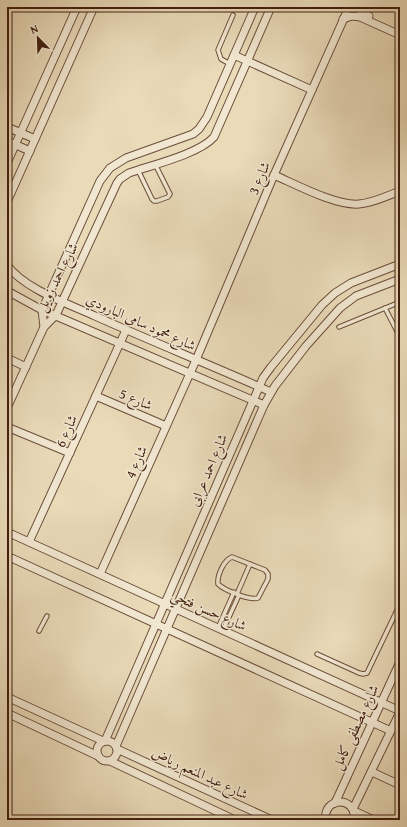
<svg xmlns="http://www.w3.org/2000/svg" width="407" height="827" font-family="'Gentium Book Plus',Amiri,serif">
<rect width="100%" height="100%" fill="#e9dab8"/>
<filter id="stains"><feTurbulence type="fractalNoise" baseFrequency=".005" numOctaves="4"/><feColorMatrix values="0 0 0 0 .2 0 0 0 0 .09 0 0 0 0 .02 0 0 0 .5 -.17"/></filter>
<radialGradient id="worn" r=".72"><stop offset=".6" stop-color="#630" stop-opacity="0"/><stop offset="1" stop-color="#630" stop-opacity=".3"/></radialGradient>
<g fill="none" stroke-linecap="round" stroke-linejoin="round">
<!-- lane casing -->
<g stroke="#6b4d39" stroke-width="5.5">
<g id="lane">
<path d="M230,64l-9,-5 -3,-9 15,-35"/>
<path d="M138,170l14,29 2,2h3l11,-4 2,-3 -15,-30"/>
<path d="M385,308l15,29"/>
<path d="M339,327l61,-25"/>
<path d="M232,557l33,13 3,4v5l-10,19c-8,3 -34,-8 -40,-14 -1,-9 6,-24 14,-27z"/>
<path d="M237,594l13,-30"/>
<path d="M218,628l16,-36"/>
<path d="M223,630l16,-35"/>
<path d="M39,631l8,-15"/>
<path d="M317,654l42,19 4,1 4,-1 33,-69"/>
</g>
</g>
<!-- street casing -->
<g stroke="#6b4d39" stroke-width="9">
<g id="street">
<path d="M356,7l6,6 7,3"/>
<path d="M343,19l9,-3 8,1 40,18"/>
<path d="M234,55l78,35"/>
<path d="M7,127l28,12"/>
<path d="M7,141l23,10"/>
<path d="M7,163l70,-156"/>
<path d="M274,175c23,10 62,31 85,29 14,-1 28,-8 41,-13"/>
<path d="M7,202l87,-195"/>
<path d="M7,265c17,24 62,39 88,51 58,26 118,50 176,76"/>
<path d="M7,290l4,3 31,17 222,95"/>
<path d="M44,327l-2,-17 58,-129 10,-13 16,-10 67,-24 6,-5 8,-12 48,-110"/>
<path d="M7,358l19,9"/>
<path d="M96,396l70,30"/>
<path d="M7,408l37,-81 12,-12 61,-132 3,-4 9,-6c23,-8 70,-19 85,-36l57,-130"/>
<path d="M7,427l63,26"/>
<path d="M7,532l393,179"/>
<path d="M29,542l97,-212"/>
<path d="M7,556l384,175"/>
<path d="M100,574l96,-214 78,-185 75,-168"/>
<path d="M7,697l96,44"/>
<path d="M7,713l91,43"/>
<circle cx="107" cy="751" r="10"/>
<path d="M105,741l158,-363 8,-11 51,-62 13,-12 16,-10 49,-19"/>
<path d="M116,746l148,-341 11,-19 31,-40 34,-38 16,-12 44,-17"/>
<path d="M117,749l155,71"/>
<path d="M110,761l125,59"/>
<path d="M372,772l28,13"/>
<path d="M335,803l65,-141"/>
<path d="M353,809l47,-97"/>
<path d="M354,811l20,9"/>
<path d="M326,820c-4,-23 31,-25 28,0"/>
</g>
</g>
<!-- lane -->
<use href="#lane" stroke="#f1e7d1" stroke-width="3.5"/>
<!-- street -->
<use href="#street" stroke="#f1e7d1" stroke-width="7"/>
</g>
<g text-anchor="middle" dominant-baseline="central" stroke-width="3" stroke-linejoin="round" paint-order="stroke">
<!-- street labels -->
<g font-size="14" fill="#411e0f" stroke="#f1e7d1">
<text transform="translate(259 178) rotate(-67)">شارع 3</text>
<text transform="translate(57 277) rotate(-63)">شارع احمد زويل</text>
<text transform="translate(141 322) rotate(24)">شارع محمود سامى البارودي</text>
<text transform="translate(136 399) rotate(23)">شارع 5</text>
<text transform="translate(66 431) rotate(-66)">شارع 6</text>
<text transform="translate(136 462) rotate(-66)">شارع 4</text>
<text transform="translate(208 470) rotate(-67)">شارع احمد عرابى</text>
<text transform="translate(209 610) rotate(24)">شارع حسن فتحي</text>
<text transform="translate(355 727) rotate(-65)">شارع مصطفى كامل</text>
<text transform="translate(200 773) rotate(25)">شارع عبد المنعم رياض</text>
</g>
</g>
<!-- margin -->
<rect width="407" height="827" fill="none" stroke="#e9dab8" stroke-width="24"/>
<rect x="8" y="8" width="391" height="811" fill="none" stroke="#411e0f" stroke-width="2"/>
<rect x="12" y="12" width="383" height="803" fill="none" stroke="#411e0f"/>
<!-- north arrow -->
<g transform="translate(38 38) rotate(337)" stroke="#f1e7d1" stroke-width="3" paint-order="stroke">
<path d="M0-3L7 15L0 10L-7 15Z" fill="#411e0f"/>
<text y="-6" font-size="11" font-weight="bold" text-anchor="middle" fill="#411e0f">N</text>
</g>
<rect width="100%" height="100%" filter="url(#stains)"/>
<rect width="100%" height="100%" fill="url(#worn)"/>
</svg>
